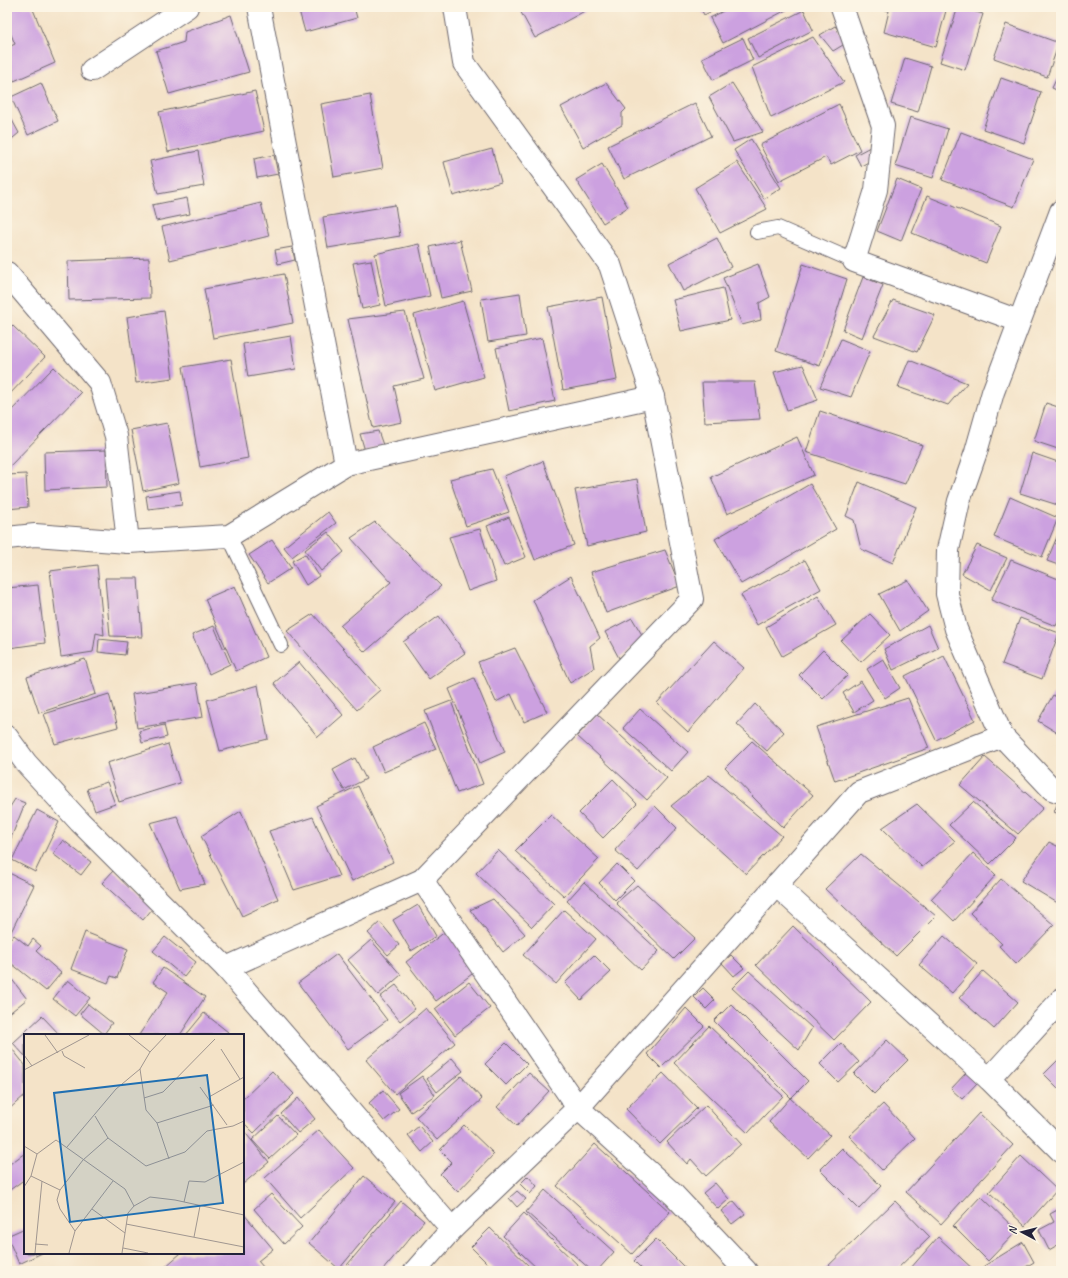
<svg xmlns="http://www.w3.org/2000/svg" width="1068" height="1278" font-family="Caveat,sans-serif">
<rect width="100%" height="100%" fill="#fcf5e5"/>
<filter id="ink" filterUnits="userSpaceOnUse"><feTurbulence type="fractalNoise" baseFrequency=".025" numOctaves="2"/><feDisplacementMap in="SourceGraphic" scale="8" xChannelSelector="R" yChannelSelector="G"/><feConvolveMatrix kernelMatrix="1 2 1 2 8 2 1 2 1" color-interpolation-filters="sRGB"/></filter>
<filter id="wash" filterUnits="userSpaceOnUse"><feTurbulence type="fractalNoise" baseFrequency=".012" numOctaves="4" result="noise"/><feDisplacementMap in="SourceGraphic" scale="16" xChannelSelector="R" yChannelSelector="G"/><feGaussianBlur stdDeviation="0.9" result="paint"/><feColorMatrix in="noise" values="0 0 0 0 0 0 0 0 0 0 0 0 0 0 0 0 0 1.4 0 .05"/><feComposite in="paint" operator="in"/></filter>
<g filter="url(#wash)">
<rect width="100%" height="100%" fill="#f4e3c8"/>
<g id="blocks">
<!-- building -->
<g fill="#cca1e0">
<path d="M7,7h25l23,56 -41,18 -7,-16v-17l8,-4 -8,-19z"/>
<path d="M298,7h56l3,11 -52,14z"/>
<path d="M518,7h74l-57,31z"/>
<path d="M700,7h20l-16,8z"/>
<path d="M731,7h61l-69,36 -13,-25z"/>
<path d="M877,7h70l-11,40 -52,-15 5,-21z"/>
<path d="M958,7l25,7 -18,56 -25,-8z"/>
<path d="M804,10l9,20 -55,28 -10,-20z"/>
<path d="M231,15l18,57 -80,22 -13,-43 28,-9 1,-10z"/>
<path d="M1006,24l53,19 -12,34 -53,-19z"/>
<path d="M835,26l13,16 -15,9 -13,-16z"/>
<path d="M813,37l31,45 -73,36 -19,-51z"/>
<path d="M743,38l10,22 -40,20 -11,-22z"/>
<path d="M905,58l26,8 -13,46 -27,-8z"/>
<path d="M1061,69v23l-9,-4z"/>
<path d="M1001,78l40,14 -17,51 -41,-14z"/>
<path d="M41,83l17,38 -30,14 -17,-38z"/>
<path d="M606,83l20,26 -4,4v12l-39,22 -22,-40z"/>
<path d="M732,83l31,49 -30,10 -24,-45z"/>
<path d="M255,91l9,40 -96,21 -9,-40z"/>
<path d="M370,95l13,73 -49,9 -13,-73z"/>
<path d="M695,103l16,33 -87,43 -16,-33z"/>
<path d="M839,104l21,46 -29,15 -5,-8 -47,24 -19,-36z"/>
<path d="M7,111l12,22 -12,10z"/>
<path d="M910,117l38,12 -15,49 -38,-12z"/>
<path d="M961,132l72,27 -19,48 -72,-27z"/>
<path d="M751,139l30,49 -17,11 -30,-49z"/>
<path d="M870,147l6,11 -15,8 -6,-11z"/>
<path d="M492,149l9,33 -48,14 -9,-34z"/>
<path d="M198,151l6,35 -46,8 -8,-33z"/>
<path d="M274,155l4,19 -21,4 -3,-19z"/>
<path d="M737,162l30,47 -47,24 -25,-45z"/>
<path d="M602,164l26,43 -25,16 -27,-43z"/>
<path d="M897,179l24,10 -20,52 -24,-10z"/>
<path d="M927,196l74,30 -15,37 -74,-30z"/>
<path d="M187,198l3,16 -34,7 -4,-16z"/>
<path d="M261,203l8,33 -99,24 -8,-33z"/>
<path d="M395,205l5,31 -72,12 -5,-31z"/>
<path d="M717,238l14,29 -48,24 -14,-28z"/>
<path d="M460,240l12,51 -31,7 -11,-51z"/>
<path d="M419,244l11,52 -44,10 -11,-52z"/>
<path d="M292,247l3,13 -17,4 -3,-14z"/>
<path d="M149,258l1,40 -81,2 -1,-39z"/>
<path d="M371,260l9,45 -18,4 -9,-46z"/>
<path d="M758,264l12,33 -11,6 2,17 -19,5 -19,-47z"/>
<path d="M803,264l44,15 -27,87 -44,-15z"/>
<path d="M284,274l9,49 -80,15 -9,-49z"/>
<path d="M863,277l20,8 -21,53 -19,-8z"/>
<path d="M723,288l7,32 -49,11 -8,-31z"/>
<path d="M520,293l6,43 -38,6 -7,-43z"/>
<path d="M602,297l15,83 -54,10 -15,-83z"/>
<path d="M893,300l42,15 -18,37 -43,-16z"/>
<path d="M463,301l21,76 -49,14 -21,-76z"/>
<path d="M164,311l9,67 -37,5 -9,-66z"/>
<path d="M405,312l19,67 -30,7 8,36 -29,6 -25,-109z"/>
<path d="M12,325l33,32 -38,40v-66z"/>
<path d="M291,336l5,33 -48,8 -5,-33z"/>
<path d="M542,338l13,63 -46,10 -13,-63z"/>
<path d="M841,339l29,12 -19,46 -31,-10z"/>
<path d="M231,359l17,99 -48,9 -17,-100z"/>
<path d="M909,360l58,23 -19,22 -50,-18z"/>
<path d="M803,365l15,35 -31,10 -13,-38z"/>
<path d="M54,367l27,26 -74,76v-54z"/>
<path d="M702,382h53l5,37 -55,3z"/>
<path d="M1046,403l15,5v42l-27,-9z"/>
<path d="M820,411l102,34 -17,39 -99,-32z"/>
<path d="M167,423l12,60 -36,8 -12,-61z"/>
<path d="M378,431l5,14 -18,6 -5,-17z"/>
<path d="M797,437l17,38 -87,39 -16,-37z"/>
<path d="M106,450l1,37 -62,3 -1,-38z"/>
<path d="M1032,453l29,10v43l-41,-13z"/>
<path d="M543,461l31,84 -39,15 -31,-84z"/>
<path d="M492,469l17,43 -43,14 -16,-47z"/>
<path d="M26,474l2,33 -21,2v-34z"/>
<path d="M637,479l9,53 -59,14 -12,-56z"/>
<path d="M859,482l57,25 -23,56 -32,-14 -7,-29 -8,-4z"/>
<path d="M810,484l26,45 -95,55 -26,-45z"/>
<path d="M180,491l2,14 -34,4 -2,-13z"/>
<path d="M1010,497l48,21 -16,39 -48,-20z"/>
<path d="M328,512l8,11 -44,34 -8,-10z"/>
<path d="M509,517l17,40 -22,9 -17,-40z"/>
<path d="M375,522l66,64 -76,66 -25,-26 51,-44 -40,-44z"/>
<path d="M1061,527v39l-14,-5z"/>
<path d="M480,529l16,52 -28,10 -19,-54z"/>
<path d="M328,532l16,20 -23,19 -16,-21z"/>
<path d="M272,540l19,28 -23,15 -19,-28z"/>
<path d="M977,545l30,13 -16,32 -29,-16z"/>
<path d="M665,550l15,36 -74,27 -15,-41z"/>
<path d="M305,554l14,22 -13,9 -14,-24z"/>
<path d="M805,560l16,29 -64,36 -16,-30z"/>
<path d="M1011,560l50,20v35l-5,11 -65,-26z"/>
<path d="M97,565l7,70 -8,-2 -3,19 -32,5 -11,-86z"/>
<path d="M571,576l29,62 -10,8 4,22 -24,15 -37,-83z"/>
<path d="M105,578h33l4,59 -32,-1z"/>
<path d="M908,580l20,31 -28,20 -21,-37z"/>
<path d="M38,585l7,58 -36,5 -2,-60z"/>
<path d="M235,586l31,71 -30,14 -31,-72z"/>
<path d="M818,596l18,29 -54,31 -16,-29z"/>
<path d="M313,614l67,76 -23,20 -70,-79z"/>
<path d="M870,614l20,21 -29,27 -20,-21z"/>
<path d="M439,616l26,37 -36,26 -26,-37z"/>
<path d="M632,618l12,20 -25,20 -14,-26z"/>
<path d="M1020,618l39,15 -17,46 -40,-15z"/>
<path d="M928,625l10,23 -45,22 -9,-21z"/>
<path d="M214,626l16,38 -21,10 -17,-39z"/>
<path d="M99,639l28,3 -2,13 -27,-3z"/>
<path d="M714,641l30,27 -56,64 -31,-29z"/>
<path d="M515,648l32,64 -23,10 -13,-28 -15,8 -18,-40z"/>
<path d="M823,650l25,25 -25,24 -24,-24z"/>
<path d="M944,656l31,64 -39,20 -31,-64z"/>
<path d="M85,659l11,35 -57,19 -12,-36z"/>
<path d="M883,659l17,29 -15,10 -18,-29z"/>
<path d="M299,662l44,53 -25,22 -44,-54z"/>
<path d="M474,678l31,74 -25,11 -31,-74z"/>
<path d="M861,681l12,19 -19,12 -11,-19z"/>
<path d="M197,683l6,34 -66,11 -5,-34z"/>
<path d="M258,685l10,54 -48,12 -13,-51z"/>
<path d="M109,694l9,33 -63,17 -11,-30z"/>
<path d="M1053,695l8,5v35l-23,-14z"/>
<path d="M908,698l21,50 -94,33 -19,-54z"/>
<path d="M451,701l32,83 -26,9 -32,-82z"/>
<path d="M755,704l29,28 -17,19 -30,-27z"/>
<path d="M640,709l48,43 -17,19 -48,-43z"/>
<path d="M597,714l70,64 -20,22 -70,-64z"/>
<path d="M424,723l12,26 -52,23 -11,-25z"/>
<path d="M164,725l3,12 -25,6 -3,-12z"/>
<path d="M752,741l61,54 -30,33 -58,-60z"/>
<path d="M168,744l12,39 -61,19 -12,-39z"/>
<path d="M985,757l58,51 -25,26 -58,-49z"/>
<path d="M355,758l11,21 -22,11 -11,-20z"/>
<path d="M709,775l73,61 -36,38 -75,-68z"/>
<path d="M613,779l24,25 -34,34 -24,-25z"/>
<path d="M107,782l8,22 -20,7 -8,-22z"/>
<path d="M358,786l35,76 -41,19 -36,-75z"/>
<path d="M1061,795v20l-7,-3z"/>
<path d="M15,799l10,4 -18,45v-43l3,2z"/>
<path d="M973,802l43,36 -26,26 -41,-39z"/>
<path d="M917,804l38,37 -33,26 -40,-39z"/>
<path d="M655,806l22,22 -39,43 -23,-21z"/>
<path d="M37,810l22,12 -24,50 -23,-12z"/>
<path d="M241,811l37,88 -36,17 -41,-80z"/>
<path d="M551,815l48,44 -35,37 -49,-45z"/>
<path d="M177,816l28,68 -25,5 -30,-66z"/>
<path d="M313,817l26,59 -45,14 -25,-59z"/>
<path d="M63,840l28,22 -10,13 -28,-21z"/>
<path d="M1049,842l12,6v57l-40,-24z"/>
<path d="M498,850l56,54 -22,23 -56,-54z"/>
<path d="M973,853l23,22 -42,46 -23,-22z"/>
<path d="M861,854l75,62 -40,40 -71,-67z"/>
<path d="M617,864l17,17 -19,19 -16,-17z"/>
<path d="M113,871l40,37 -10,12 -41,-37z"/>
<path d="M7,872l27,13 -25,51 -2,-1z"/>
<path d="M1001,879l53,46 -38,39 -17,-18 3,-2 -32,-31z"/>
<path d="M584,882l75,69 -18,19 -74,-69z"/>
<path d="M637,885l58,53 -21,21 -58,-56z"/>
<path d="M493,899l32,35 -22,18 -33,-42z"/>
<path d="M418,905l18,31 -25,15 -18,-31z"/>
<path d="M564,910l32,29 -40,45 -33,-29z"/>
<path d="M380,922l19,23 -11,10 -20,-22z"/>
<path d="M793,926l78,76 -37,38 -78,-75z"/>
<path d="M446,931l30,40 -40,30 -30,-39z"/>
<path d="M85,932l43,17 -11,29 -6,-2 -3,7 -37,-14z"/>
<path d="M14,935l14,11 5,-7 8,7 -5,5 25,22 -15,18 -39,-31v-16z"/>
<path d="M944,936l33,28 -25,29 -33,-28z"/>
<path d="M165,937l31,25 -12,15 -31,-26z"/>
<path d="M371,940l30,35 -23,20 -30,-35z"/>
<path d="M337,954l50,66 -39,29 -50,-66z"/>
<path d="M594,955l17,17 -30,28 -16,-17z"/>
<path d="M731,955l13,13 -10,8 -12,-13z"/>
<path d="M163,968l42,29 -25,38h-41l29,-43 -15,-10z"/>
<path d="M749,971l63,57 -13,22 -67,-62z"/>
<path d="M983,971l35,31 -24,27 -35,-31z"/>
<path d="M7,973l20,26 -20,16z"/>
<path d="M68,980l22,18 -15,18 -22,-17z"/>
<path d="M469,982l21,26 -35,27 -20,-26z"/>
<path d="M396,985l19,24 -15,12 -20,-24z"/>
<path d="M703,988l12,12 -9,9 -12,-12z"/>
<path d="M88,1004l24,19 -8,11 -24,-20z"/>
<path d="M731,1004l77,77 -17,17 -77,-77z"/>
<path d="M426,1008l29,35 -60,51 -29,-34z"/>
<path d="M686,1008l18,18 -43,42 -14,-14z"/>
<path d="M204,1013l24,19 -2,3h-40z"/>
<path d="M42,1016l18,19h-35v21l-12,-13z"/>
<path d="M709,1026l74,70 -35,37 -74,-70z"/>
<path d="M887,1040l21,20 -34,34 -20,-20z"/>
<path d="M506,1043l21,21 -21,21 -21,-21z"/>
<path d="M841,1043l18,19 -21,20 -18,-18z"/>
<path d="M9,1045l16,20v30l-18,16v-64z"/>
<path d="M1061,1057v34l-17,-17z"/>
<path d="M452,1058l11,13 -26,21 -10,-13z"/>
<path d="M272,1071l22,23 -40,39 -11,-11v-23z"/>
<path d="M529,1073l20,18 -32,35 -20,-19z"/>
<path d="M663,1073l34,35 -37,36 -34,-35z"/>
<path d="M966,1073l11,10 -15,16 -11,-10z"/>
<path d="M422,1076l13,19 -24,17 -13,-19z"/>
<path d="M461,1076l21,23 -45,41 -21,-23z"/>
<path d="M383,1090l16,19 -15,12 -15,-18z"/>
<path d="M298,1098l17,21 -17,14 -17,-19z"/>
<path d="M790,1098l40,37 -22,23 -39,-36z"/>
<path d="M883,1104l32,34 -33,32 -33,-34z"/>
<path d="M706,1105l35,39 -35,32 -15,-17 -4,5 -20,-22z"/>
<path d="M979,1113l34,32 -72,79 -35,-32z"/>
<path d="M278,1116l18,19 -26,24 -18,-19z"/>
<path d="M464,1125l30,29 -36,38 -18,-18 12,-12 -12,-12z"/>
<path d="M419,1126l14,16 -11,10 -14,-17z"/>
<path d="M243,1130l26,32 -26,22z"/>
<path d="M319,1130l35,38 -54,50 -35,-40z"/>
<path d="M595,1144l75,68 -38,42 -75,-68z"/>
<path d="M842,1148l39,38 -22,23 -39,-39z"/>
<path d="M25,1153v26l-18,13v-26z"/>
<path d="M1021,1156l36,34 -32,36 -36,-34z"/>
<path d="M364,1176l31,26 -56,67 -30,-26z"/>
<path d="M528,1176l9,10 -7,8 -10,-10z"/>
<path d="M715,1183l14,16 -11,10 -15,-16z"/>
<path d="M545,1190l69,62 -17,19h-5l-66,-59z"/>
<path d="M517,1191l9,8 -9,8 -8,-9z"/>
<path d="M271,1194l31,33 -18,17 -30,-35z"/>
<path d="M981,1196l36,35 -29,30 -35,-35z"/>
<path d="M401,1201l23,20 -42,50h-40z"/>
<path d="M734,1201l11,13 -13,10 -11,-13z"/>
<path d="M895,1201l35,36 -35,34h-72z"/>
<path d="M1061,1208v35l-12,7 -10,-20 15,-8 -4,-8z"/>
<path d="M243,1213l30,36 -15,12 6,7 -4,3h-92l-3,-4 16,-14h62z"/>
<path d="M524,1213l60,58h-44l-37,-35z"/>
<path d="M25,1228v25h17l-23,11 -12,-28z"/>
<path d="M490,1228l44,43h-39l-24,-24z"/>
<path d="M938,1237l37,34h-62l-3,-2z"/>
<path d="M656,1239l32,32h-44l-10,-10z"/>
<path d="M1023,1242l11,20 -15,9h-31l-4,-5z"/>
</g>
</g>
</g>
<g filter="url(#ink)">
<use href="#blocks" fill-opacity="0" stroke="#6c666c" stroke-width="1"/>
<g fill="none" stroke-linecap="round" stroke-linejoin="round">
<!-- lane casing -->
<g stroke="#6c666c" stroke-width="16">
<g id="lane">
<path d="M757,232l21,-4 76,33"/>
<path d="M229,536l52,109"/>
</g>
</g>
<!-- street casing -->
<g stroke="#6c666c" stroke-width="24">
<g id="street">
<path d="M259,7l87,457"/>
<path d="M842,7l41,119 -7,64 -22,71 165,60"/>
<path d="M92,70l95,-63"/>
<path d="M1061,211l-68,181 -17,60 -17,49 -11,49 -1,44 9,35 46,107 50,53 9,3"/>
<path d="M7,273l93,110 16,53 12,106"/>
<path d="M7,538l28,-3 93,7 101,-6 117,-72 307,-67"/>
<path d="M7,737l19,26 54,59 146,146 226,261"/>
<path d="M422,880l156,228 96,87 72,76"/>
<path d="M776,885l213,194 72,72"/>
<path d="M226,968l196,-88 270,-281 -39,-202 -43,-132 -146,-202 -9,-56"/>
<path d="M989,1079l72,-79"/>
<path d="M415,1271l37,-42 126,-121 281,-316 143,-56"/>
</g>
</g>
<!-- lane -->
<use href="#lane" stroke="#fff" stroke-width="14"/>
<!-- street -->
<use href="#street" stroke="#fff" stroke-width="22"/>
</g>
</g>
<!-- overview -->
<g transform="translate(24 1034)">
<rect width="220" height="220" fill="#f4e3c8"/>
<path fill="none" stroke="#a09690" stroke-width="1" d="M21,1l13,18M105,1l21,17M197,15l19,30M38,17l2,5 21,12M0,21l8,11M116,35l6,41 11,13 12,36M0,36l65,-35M176,53l27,38M185,63l35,-20M120,64l19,-6 52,-53M71,82l13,22 38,28 39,-14 22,-21 26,-5 11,-5M133,89l57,-18M0,112l13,8M43,113l49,-58 24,-20 10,-17 16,-17M7,142l29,14M0,153l7,-11 6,-22 19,-14 69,49 9,17M160,168l5,-21 16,1 39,-20M68,175l33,24M102,190l118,23M51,197l-15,-22 -3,-9 3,-10 23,-30 25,-22M170,203l6,-31M11,210l13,1M99,214l25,5M11,219l7,-72M45,219l6,-22 38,-50M98,219l6,-40 6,-7 16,-9 25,3 69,15"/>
<path fill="#1f6fb2" fill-opacity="0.15" stroke="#1f6fb2" stroke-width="2" d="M183,41l16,128 -153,19 -16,-129z"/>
<rect width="220" height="220" fill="none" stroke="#22223b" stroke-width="2"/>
</g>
<!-- margin -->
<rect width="1068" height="1278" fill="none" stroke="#fcf5e5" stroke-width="24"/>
<!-- north arrow -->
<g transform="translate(1022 1232) rotate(277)" stroke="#fcf5e5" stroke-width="3" paint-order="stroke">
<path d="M0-3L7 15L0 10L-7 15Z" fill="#22223b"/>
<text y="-6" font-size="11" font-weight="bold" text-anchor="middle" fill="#22223b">N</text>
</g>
</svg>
